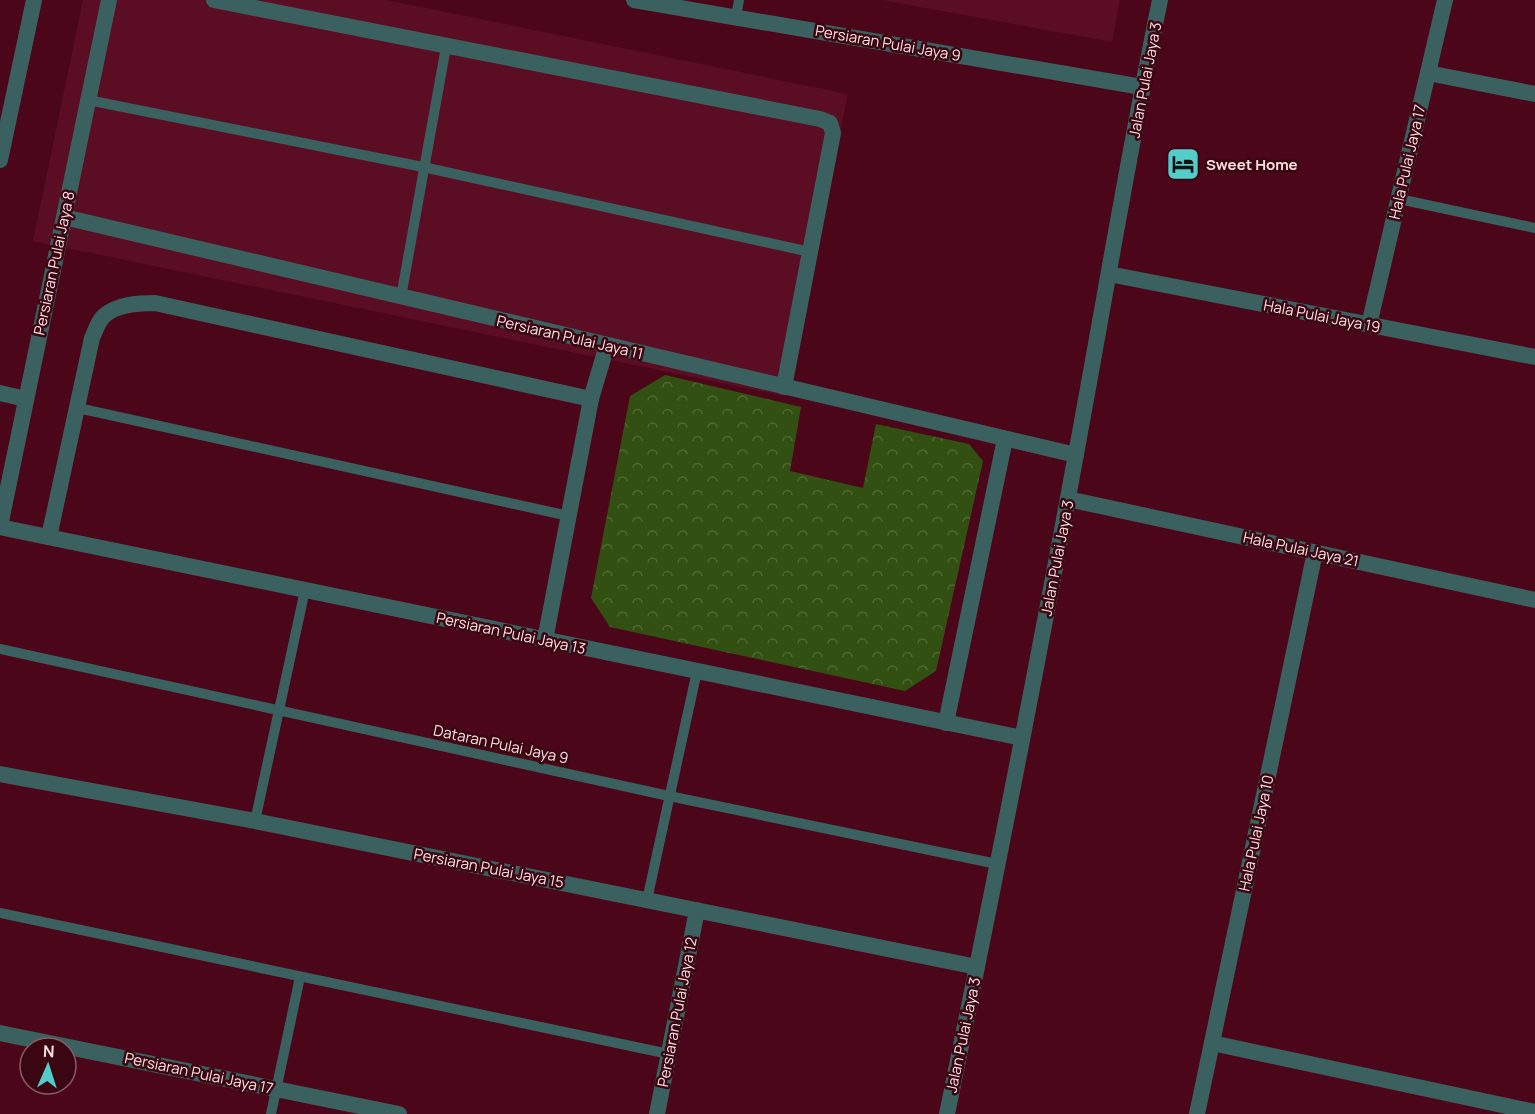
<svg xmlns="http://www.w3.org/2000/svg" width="1535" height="1114" font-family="Manrope,sans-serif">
<defs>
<pattern id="forest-crowns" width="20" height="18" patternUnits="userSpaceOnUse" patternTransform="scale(1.5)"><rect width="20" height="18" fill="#315011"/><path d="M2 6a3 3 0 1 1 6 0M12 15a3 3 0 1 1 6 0" fill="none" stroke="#506934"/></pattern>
</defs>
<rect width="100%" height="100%" fill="#4b0619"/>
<!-- built -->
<g fill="#5b0e23">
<path d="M83,0h304l461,94 -63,302 -752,-155z"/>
<path d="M882,0h238l-8,42z"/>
</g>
<!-- forest -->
<path fill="url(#forest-crowns)" d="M665,375l136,32 -11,64 73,17 13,-64 93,20 14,17 -47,210 -31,20 -295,-64 -19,-29 39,-202z"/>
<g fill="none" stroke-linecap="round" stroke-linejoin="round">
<!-- service -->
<g stroke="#3a615f" stroke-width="10">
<path d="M736,17l3,-17"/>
<path d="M88,100l335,67 387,85"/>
<path d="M1399,199l136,29"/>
<path d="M401,297l45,-250"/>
<path d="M78,408l491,108"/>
<path d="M0,649l669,147 328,68"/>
<path d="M255,821l50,-231"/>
<path d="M647,900l50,-229"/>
<path d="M0,913l669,141"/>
<path d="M271,1114l29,-137"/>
</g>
<!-- minor -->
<g stroke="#3a615f" stroke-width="16">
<path d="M214,0l606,119 10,4 3,10 -49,254"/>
<path d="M634,0l508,87"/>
<path d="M1428,73l107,21"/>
<path d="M0,160l34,-160"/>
<path d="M64,217l1012,238"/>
<path d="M1109,274l426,83"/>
<path d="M1369,325l76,-325"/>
<path d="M0,393l26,6"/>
<path d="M1068,499l467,101"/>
<path d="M0,526l109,-526"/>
<path d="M0,527l1022,211"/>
<path d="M49,537l43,-199c3,-6 6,-17 12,-22 12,-12 35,-13 51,-13l436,96"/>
<path d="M545,640l46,-241 16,-54"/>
<path d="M946,723l59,-284"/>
<path d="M0,774l255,47 722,146"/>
<path d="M0,1033l399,81"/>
<path d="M1212,1043l323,69"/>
<path d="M657,1114l40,-204"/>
<path d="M947,1114c45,-219 89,-440 129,-660 28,-151 53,-303 84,-454"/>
<path d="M1197,1114l118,-562"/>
</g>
</g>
<!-- icons -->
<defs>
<g id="hotel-square" transform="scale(1.725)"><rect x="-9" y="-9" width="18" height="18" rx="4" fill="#53cdca" stroke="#3a0612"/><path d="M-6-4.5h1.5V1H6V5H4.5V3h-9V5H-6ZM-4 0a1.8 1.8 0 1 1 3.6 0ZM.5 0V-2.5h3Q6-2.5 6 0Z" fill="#111"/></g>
</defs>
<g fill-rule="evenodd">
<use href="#hotel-square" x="1183" y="164"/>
</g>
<g text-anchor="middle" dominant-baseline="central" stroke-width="5" stroke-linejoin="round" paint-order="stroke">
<!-- street labels -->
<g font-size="15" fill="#fce1e3" stroke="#3a0612">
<text transform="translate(888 43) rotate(10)">Persiaran Pulai Jaya 9</text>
<text transform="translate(1145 80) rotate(-79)">Jalan Pulai Jaya 3</text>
<text transform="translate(1407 162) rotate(-77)">Hala Pulai Jaya 17</text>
<text transform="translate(54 263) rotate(-78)">Persiaran Pulai Jaya 8</text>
<text transform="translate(1322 316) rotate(11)">Hala Pulai Jaya 19</text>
<text transform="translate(570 337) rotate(13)">Persiaran Pulai Jaya 11</text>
<text transform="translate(1301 549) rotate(12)">Hala Pulai Jaya 21</text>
<text transform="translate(1057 558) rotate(-79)">Jalan Pulai Jaya 3</text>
<text transform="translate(511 633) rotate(12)">Persiaran Pulai Jaya 13</text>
<text transform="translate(501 744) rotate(12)">Dataran Pulai Jaya 9</text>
<text transform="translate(1256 833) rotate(-78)">Hala Pulai Jaya 10</text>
<text transform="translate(489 868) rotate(11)">Persiaran Pulai Jaya 15</text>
<text transform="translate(677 1012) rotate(-79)">Persiaran Pulai Jaya 12</text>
<text transform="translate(963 1035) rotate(-78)">Jalan Pulai Jaya 3</text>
<text transform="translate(199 1073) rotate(12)">Persiaran Pulai Jaya 17</text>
</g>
<!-- poi labels -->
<g font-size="15" font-weight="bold" fill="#fce1e3" stroke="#3a0612" text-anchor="start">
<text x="1206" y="164">Sweet Home</text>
</g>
</g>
<!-- north arrow -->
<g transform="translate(48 1066) rotate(3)"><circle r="28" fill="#3a0612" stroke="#885e66" stroke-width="1.5"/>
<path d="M0-4.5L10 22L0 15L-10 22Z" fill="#53cdca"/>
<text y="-9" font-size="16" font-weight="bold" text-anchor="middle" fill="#fce1e3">N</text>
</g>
</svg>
